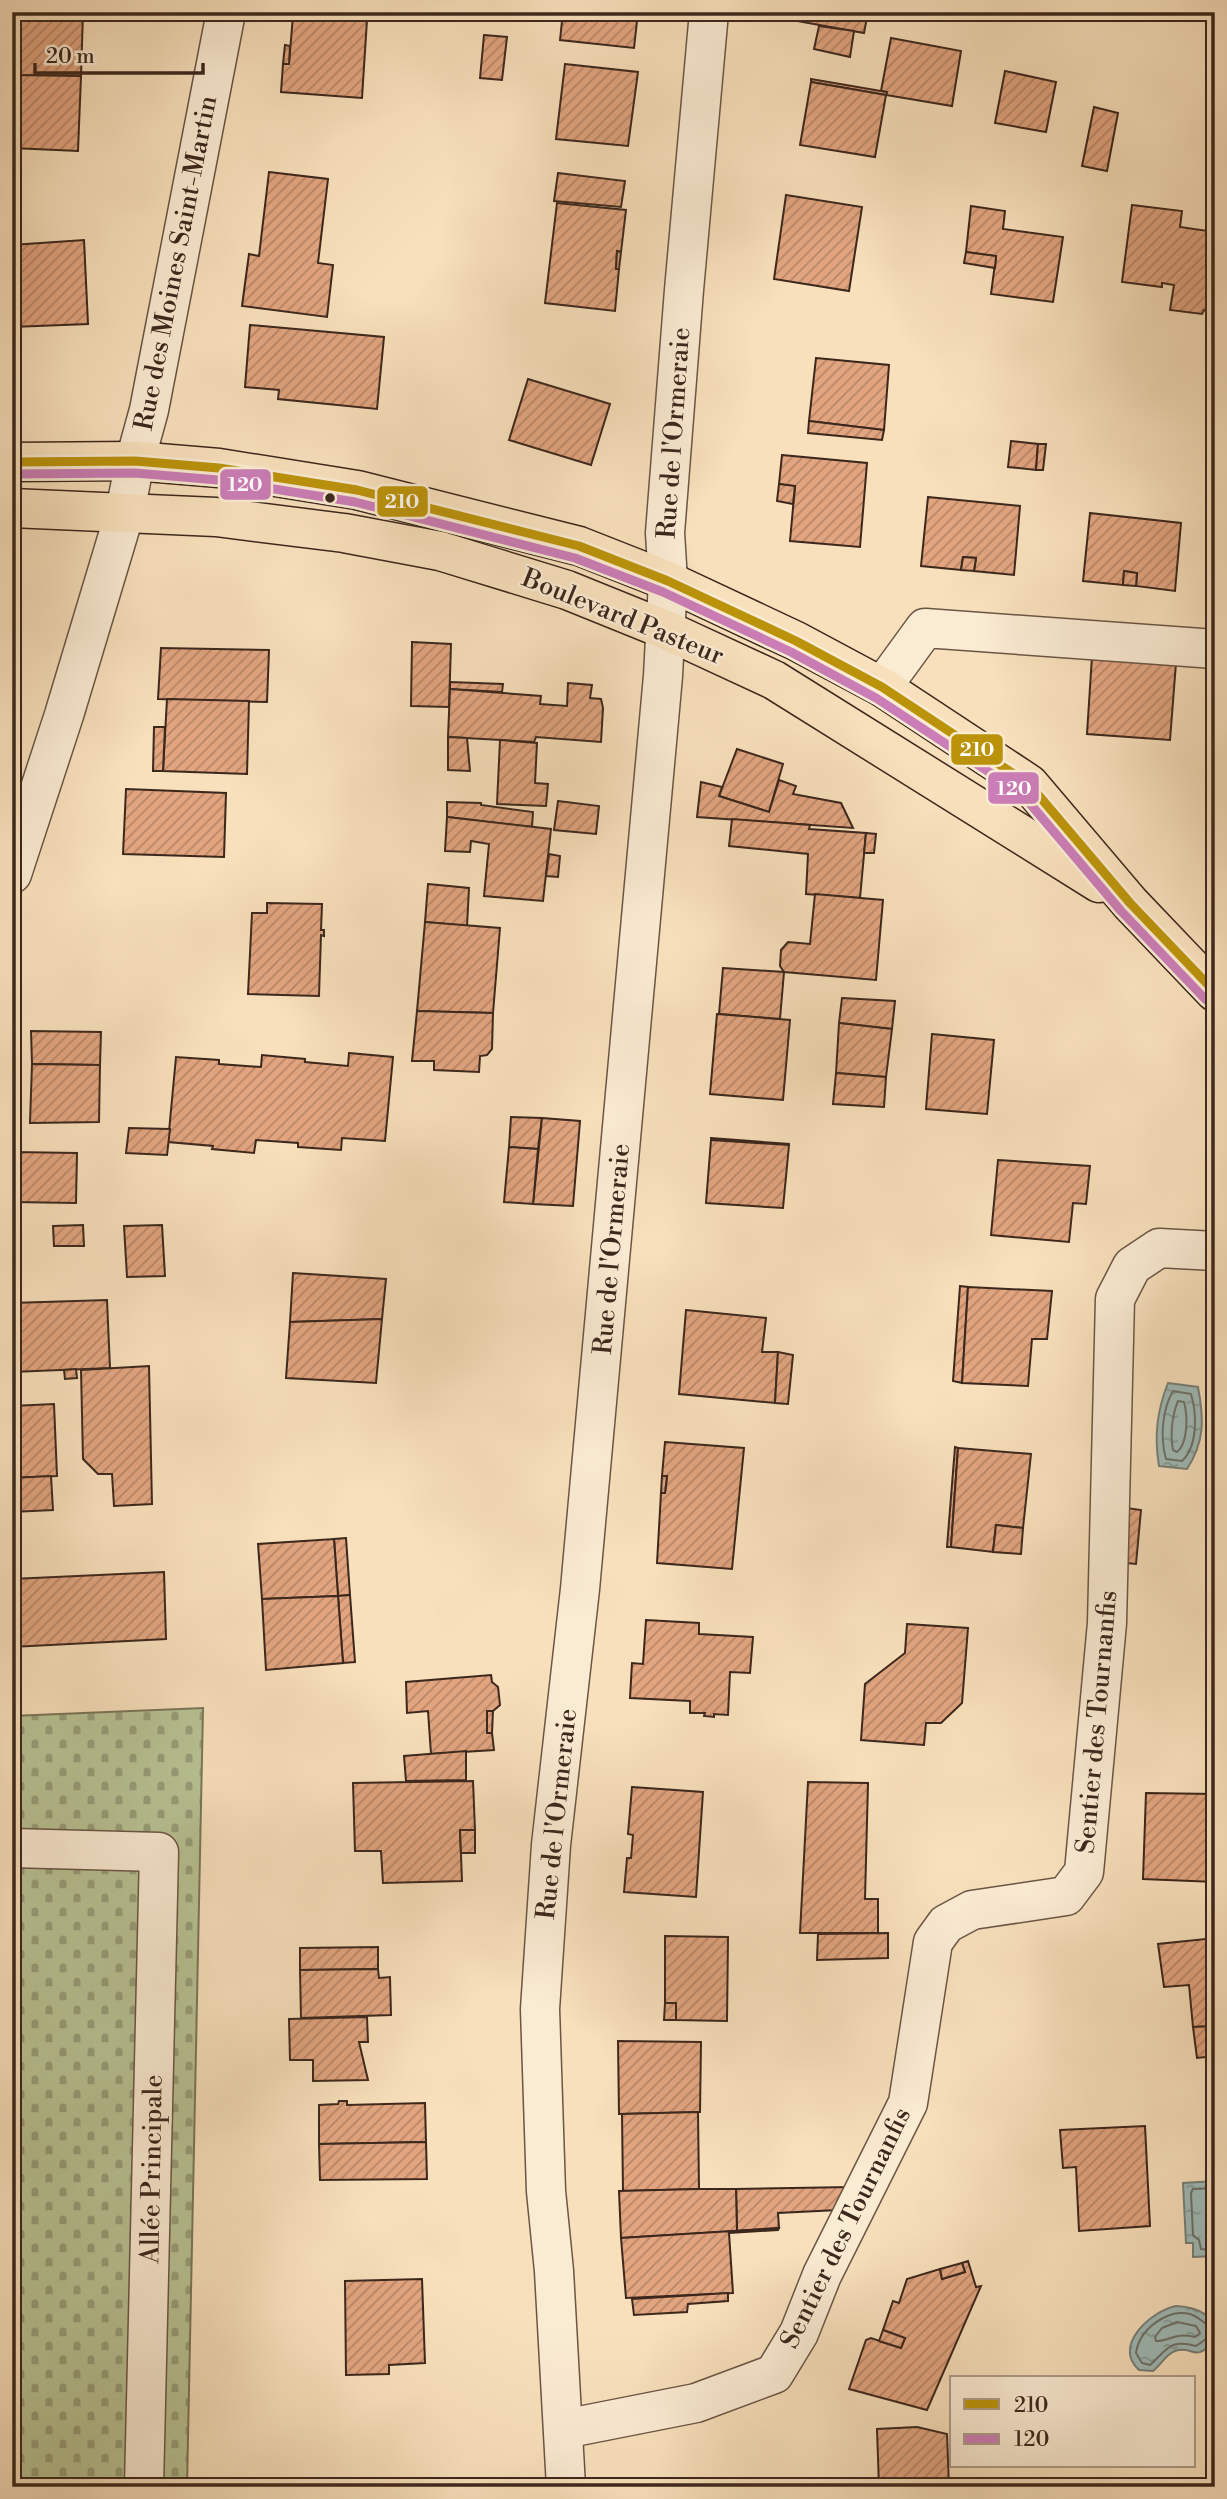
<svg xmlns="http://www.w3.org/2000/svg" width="1227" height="2499" font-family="'Libre Bodoni',serif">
<defs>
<pattern id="cemetery-stones" width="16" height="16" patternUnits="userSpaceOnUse" patternTransform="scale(1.75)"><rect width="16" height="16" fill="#b8c395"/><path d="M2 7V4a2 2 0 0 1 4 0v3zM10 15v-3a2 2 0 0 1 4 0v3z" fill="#979e79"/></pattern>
<pattern id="water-ripples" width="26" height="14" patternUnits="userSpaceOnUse" patternTransform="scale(1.75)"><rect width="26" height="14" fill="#9fbbb8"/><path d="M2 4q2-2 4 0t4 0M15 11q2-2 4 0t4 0" fill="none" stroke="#839895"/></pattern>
<pattern id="building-hatch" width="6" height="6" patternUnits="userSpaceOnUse" patternTransform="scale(1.75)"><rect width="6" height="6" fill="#e2a580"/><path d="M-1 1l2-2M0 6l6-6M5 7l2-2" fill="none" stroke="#b88668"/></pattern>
</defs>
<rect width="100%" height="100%" fill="#f8e0bc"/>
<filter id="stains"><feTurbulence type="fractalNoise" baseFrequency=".00286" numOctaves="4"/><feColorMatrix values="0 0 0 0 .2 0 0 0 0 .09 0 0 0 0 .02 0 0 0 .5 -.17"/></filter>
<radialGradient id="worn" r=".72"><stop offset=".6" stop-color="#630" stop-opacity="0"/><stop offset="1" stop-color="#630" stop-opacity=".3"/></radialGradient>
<!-- cemetery -->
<path fill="url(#cemetery-stones)" stroke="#7a7559" stroke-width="2" d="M203,1708l-16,779h-175v-771z"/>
<!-- water -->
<g fill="url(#water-ripples)" stroke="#77807a" stroke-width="2">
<path d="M1168,1383l30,4c6,32 7,54 -11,82l-28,-3c-5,-30 -2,-55 9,-83z"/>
<path d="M1215,2181v75l-22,1v-14h-7l-3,-60z"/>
<path d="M1176,2306c23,1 43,10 37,36 -19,21 -20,3 -38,9 -9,3 -14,14 -22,20l-14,-1c-27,-24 12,-59 37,-64z"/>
</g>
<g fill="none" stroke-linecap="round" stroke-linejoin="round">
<!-- shore -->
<g stroke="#6e716a" stroke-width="2">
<path d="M1173,1391l18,3c6,20 7,52 -9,67l-16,-2c-6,-21 -4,-49 7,-68z"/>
<path d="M1178,1401l6,1c4,14 4,41 -7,50l-4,-2c-3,-15 -1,-35 5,-49z"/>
<path d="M1215,2188l-22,1 -2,4 2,42 6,5 2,9 14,1"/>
<path d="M1177,2322l19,4 4,7 -5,4c-21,-5 -24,4 -39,4l-1,-4 7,-9z"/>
<path d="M1215,2327c-10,-1 -15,-10 -25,-13 -23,-6 -51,16 -54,39l6,10 8,2c18,-16 19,-26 46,-19l13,-9 6,-1"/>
</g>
</g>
<!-- building -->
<g fill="url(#building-hatch)" stroke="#3c271d" stroke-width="2">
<path d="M12,12h71l-2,64 -69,-1z"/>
<path d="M563,12h75l-4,36 -74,-8z"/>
<path d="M799,12h69l-4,21 -67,-12z"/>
<path d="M293,15l74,5 -5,78 -81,-6 2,-28h6z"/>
<path d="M819,26l35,5 -4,26 -36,-8z"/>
<path d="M484,35l23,2 -5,43 -22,-2z"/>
<path d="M891,38l70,13 -9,55 -66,-11 1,-3 -6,-1z"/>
<path d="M285,45l5,1 -1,18h-6z"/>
<path d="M565,64l73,8 -10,74 -72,-7z"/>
<path d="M1005,71l51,11 -10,50 -51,-9z"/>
<path d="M12,75l69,1 -3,75 -66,-3z"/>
<path d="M811,79l76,13 -1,3 -75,-13z"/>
<path d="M811,82l75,13 -11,62 -75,-12z"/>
<path d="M1094,107l24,6 -11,58 -25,-5z"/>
<path d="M269,172l59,7 -10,84 15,2 -6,52 -85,-11 7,-52 10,2z"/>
<path d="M558,173l67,8 -4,26 -67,-6z"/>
<path d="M786,195l76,12 -13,84 -75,-12z"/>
<path d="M557,203l69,7 -5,42 -4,-1 -1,18h3l-4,42 -70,-8z"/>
<path d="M1132,205l50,6 -2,16 35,5v79l-11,-1 -2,4 -32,-4 4,-25 -12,-2v4l-40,-5z"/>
<path d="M971,206l34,5 -2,18 60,8 -10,65 -62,-8 5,-38 -30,-4z"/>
<path d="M84,240l4,84 -76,3v-82z"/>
<path d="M617,251l4,1 -2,17h-3z"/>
<path d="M966,252l30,4 -1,12 -31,-5z"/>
<path d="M250,325l134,12 -7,72 -99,-10 1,-9 -34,-3z"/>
<path d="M816,358l73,7 -5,65 -75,-9z"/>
<path d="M528,379l82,25 -19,61 -82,-25z"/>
<path d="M809,421l75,9 -2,10 -74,-7z"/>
<path d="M1011,441l27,3 -2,26 -28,-3z"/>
<path d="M1038,444h8l-3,26h-7z"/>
<path d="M782,455l85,8 -7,84 -70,-6 5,-55 -16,-2z"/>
<path d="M779,484l16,2 -2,18 -16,-3z"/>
<path d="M928,497l92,9 -6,69 -40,-4 2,-13 -13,-1 -2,13 -40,-4z"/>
<path d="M1090,513l91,10 -6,68 -39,-5 1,-13 -13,-2 -1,14 -40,-4z"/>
<path d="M963,557l13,1 -2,13 -13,-1z"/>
<path d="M1124,571l13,2 -1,13 -13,-1z"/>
<path d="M412,642l39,2 -2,63 -38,-1z"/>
<path d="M161,648l108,2 -2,52 -109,-3z"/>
<path d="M1092,656l84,7 -6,77 -83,-6z"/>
<path d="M450,682l53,2 -1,8 -52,-3z"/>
<path d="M568,683l24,2 -2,13 11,1 2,9 -2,34 -65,-5 -2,5 -86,-5 2,-48 91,7 -1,8 27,2z"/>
<path d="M167,699l82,2 -2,73 -84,-3z"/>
<path d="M154,727h11l-2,44h-10z"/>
<path d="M448,737l19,1 3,33 -22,-1z"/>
<path d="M500,740l37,3 -2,40 13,1 -2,22 -49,-2z"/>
<path d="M737,749l46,15 -14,48 -50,-16z"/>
<path d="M779,780l17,6 -3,8 48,9 12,25 -156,-11 4,-35 21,5 -3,9 50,16z"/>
<path d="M126,789l100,4 -2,64 -101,-3z"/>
<path d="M558,801l41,5 -3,28 -42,-4z"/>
<path d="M447,802l34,1v2l52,7 -1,15 -85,-10z"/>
<path d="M447,817l104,12 -8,72 -59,-5 5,-52 -18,-3 -1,11 -25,-1z"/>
<path d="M732,819l78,6 -1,4 57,4 -6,65 -54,-4 2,-40 -79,-8z"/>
<path d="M866,833l10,1 -2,19h-10z"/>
<path d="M549,854l11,2 -2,21 -12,-1z"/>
<path d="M428,884l41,4 -2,38 -42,-4z"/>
<path d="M815,894l68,6 -7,80 -92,-8 -4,-6 1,-16 7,-8 22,2z"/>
<path d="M267,903l55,1 -1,26h3v6l-3,-1 -2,61 -71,-2 4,-81h15z"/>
<path d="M425,922l75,6 -7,85 -76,-2z"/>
<path d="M723,968l61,4 -4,47 -61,-5z"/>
<path d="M842,998l53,3 -3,28 -53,-6z"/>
<path d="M417,1011l76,2 -1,36 -5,6 -7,1 -1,16 -45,-2v-9h-22z"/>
<path d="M717,1014l73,6 -7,80 -73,-6z"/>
<path d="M839,1023l53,6 -6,48 -50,-4z"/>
<path d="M31,1031l70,1 -1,33 -68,-1z"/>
<path d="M932,1034l62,6 -7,74 -61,-5z"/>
<path d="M349,1053l44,4 -8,84 -43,-3 -1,12 -43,-3v-4l-42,-3 -2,13 -42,-4 1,-3 -45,-4 8,-85 43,3v4l42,3 1,-12 43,4v3l43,4z"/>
<path d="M32,1064l68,1 -1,57 -69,1z"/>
<path d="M836,1073l50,4 -2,30 -51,-3z"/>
<path d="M511,1117l31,1 -4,31 -29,-2z"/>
<path d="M542,1118l38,3 -7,85 -40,-2z"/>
<path d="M129,1128l41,1 -3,26 -41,-2z"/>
<path d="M711,1138l78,6v1l-78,-5z"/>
<path d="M711,1140l78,5 -6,63 -77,-5z"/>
<path d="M509,1147l29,2 -5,55 -29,-2z"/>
<path d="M12,1152l65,1 -1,50 -64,-1z"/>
<path d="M998,1160l92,6 -4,38 -13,-1 -4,39 -78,-7z"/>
<path d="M83,1225l1,21h-30l-1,-20z"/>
<path d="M162,1225l3,51 -38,1 -3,-51z"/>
<path d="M293,1273l93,6 -4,40 -92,3z"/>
<path d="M960,1286l8,1 -6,96 -9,-2z"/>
<path d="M968,1287l84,4 -5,48h-15l-4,47 -66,-3z"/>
<path d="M107,1300l3,68 -98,4v-69z"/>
<path d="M686,1310l80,8 -4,34h16l-3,51 -96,-9z"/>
<path d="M382,1319l-6,64 -90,-5 4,-56z"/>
<path d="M778,1352l15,3 -5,49 -13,-1z"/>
<path d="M149,1366l3,138 -38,2 -2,-32h-14l-15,-15 -2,-89z"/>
<path d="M76,1369l1,9 -12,1 -1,-9z"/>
<path d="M54,1404l3,72 -45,2v-72z"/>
<path d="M665,1442l79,6 -12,121 -75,-6 4,-70h4l2,-17h-5z"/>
<path d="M955,1447l3,1 -7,99h-4z"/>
<path d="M958,1448l73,6 -8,74 -27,-3 -3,27 -42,-5z"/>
<path d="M51,1476l2,34 -41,2v-34z"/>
<path d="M662,1476h5l-2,17h-4z"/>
<path d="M1120,1507l21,3 -5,54 -20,-2z"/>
<path d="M996,1525l27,3 -2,26 -28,-2z"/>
<path d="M346,1538l4,57 -12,1 -4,-57z"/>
<path d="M334,1539l4,57 -76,3 -4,-55z"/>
<path d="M164,1572l2,67 -154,8v-68z"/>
<path d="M350,1595l5,67 -12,1 -5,-67z"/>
<path d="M338,1596l5,67 -77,7 -4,-71z"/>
<path d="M646,1620l53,3v11l54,3 -3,36 -20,-1 -2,43 -14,-1v3l-10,-1 1,-3h-15v-12l-60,-3 2,-35 11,1z"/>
<path d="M907,1624l61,4 -6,75 -21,20h-15l-2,22 -63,-5 4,-56 40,-31z"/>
<path d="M491,1675l1,7 6,5 2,18 -7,6h-6v22h5l2,17 -63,4 -3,-43 -21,2 -1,-31z"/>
<path d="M487,1711h6l-1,22h-5z"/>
<path d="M466,1751v29l-60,1 -2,-25z"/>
<path d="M473,1781l2,49h-15l2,51 -79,2 -2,-32h-26l-2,-68z"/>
<path d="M808,1782l60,1 -3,116h13v34h-78z"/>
<path d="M632,1787l71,5 -7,105 -72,-5 3,-34h4l2,-23 -5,-1z"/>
<path d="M1146,1793l69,1v88l-72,-3z"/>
<path d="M460,1830h15v23h-14z"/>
<path d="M888,1933v25l-71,2 1,-26z"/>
<path d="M665,1936l63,1 -1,84 -51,-1v-17h-11z"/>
<path d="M1215,1938v88l-22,1 -4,-42 -25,2 -6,-43z"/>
<path d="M378,1947v22l-78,1v-22z"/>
<path d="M378,1969l1,9 11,-1 1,38 -90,3 -1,-48z"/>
<path d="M665,2003h11v17h-12z"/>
<path d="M367,2017l1,25h-9l9,38 -55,1v-21h-23l-1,-41z"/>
<path d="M1215,2026v30l-18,2 -4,-31z"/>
<path d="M618,2041l83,1 -1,70 -81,2z"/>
<path d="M339,2101h8v4l78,-2 1,39 -107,2v-39l19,-1z"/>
<path d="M698,2112l1,77 -76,2 -1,-77z"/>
<path d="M1145,2126l5,100 -71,5 -3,-64 -13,1 -3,-38z"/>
<path d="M426,2142l1,37 -107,1 -1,-36z"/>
<path d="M850,2187l-12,23 -60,3 1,15 -42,3 -1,-42z"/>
<path d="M699,2189h37l1,42 -116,7 -2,-47z"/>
<path d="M779,2228l-1,2 -49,3 4,60 -107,5 -5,-60z"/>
<path d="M968,2261l8,26 5,-1 -54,124 -78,-21 17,-49 5,-2 30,10 4,-10 -22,-8 10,-29 6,2 8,-24 33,-10 2,10 23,-7 -3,-9z"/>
<path d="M962,2263l3,9 -23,7 -2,-10z"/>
<path d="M422,2279l3,84 -36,2v9l-43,1 -1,-94z"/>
<path d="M728,2293v8l-40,3 -1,8 -53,3 -2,-16z"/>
<path d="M883,2330l22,8 -4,10 -22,-7z"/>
<path d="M917,2427l30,7 2,53h-70l-2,-58z"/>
</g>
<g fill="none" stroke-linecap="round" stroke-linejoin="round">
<!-- minor casing -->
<g stroke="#6b5545" stroke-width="41">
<g id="minor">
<path d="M882,687l43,-59 290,21"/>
<path d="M12,874l52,-159 61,-203 10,-51 14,-51 77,-398"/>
<path d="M12,1848l147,4 -15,635"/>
<path d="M564,2429l132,-26 78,-29 25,-41 23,-58 86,-172 25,-161 13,-18 26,-14 94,-14 18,-24 23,-249 8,-324 17,-33 27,-18 56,3"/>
<path d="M566,2487l-12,-216 -8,-80 -6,-182 11,-164 29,-256 83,-913 5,-95 -3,-48 19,-243 25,-278"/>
</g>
</g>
<!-- major casing -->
<g stroke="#3c271d" stroke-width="41">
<g id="major">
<path d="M12,462l123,-1 84,7 138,22 222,56 89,35 128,60 86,46 147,97 101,119 85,89"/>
<path d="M12,508l204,9 128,16 96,18 127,39 99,40 108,50 325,203"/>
</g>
</g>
<!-- minor -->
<use href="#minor" stroke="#faebd3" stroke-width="38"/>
<!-- major -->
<use href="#major" stroke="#f8e0bc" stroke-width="38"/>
<!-- bus-1 casing -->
<g stroke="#faebd3" stroke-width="14">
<path id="bus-1" d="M12,462l123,-1 84,7 138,22 222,56 89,35 128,60 86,46 147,97 101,119 85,89"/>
</g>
<!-- bus-2 casing -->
<g stroke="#faebd3" stroke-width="14">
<path id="bus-2" d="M12,474l123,-1 83,7 137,22 220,56 88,34 128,60 85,46 145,95 100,118 85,89"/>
</g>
<!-- bus-1 -->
<use href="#bus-1" stroke="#bb930b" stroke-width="9"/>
<!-- bus-2 -->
<use href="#bus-2" stroke="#ca7db6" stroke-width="9"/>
</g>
<!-- markers -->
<circle fill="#3c271d" stroke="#faebd3" stroke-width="2.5" cx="330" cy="498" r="6"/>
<g text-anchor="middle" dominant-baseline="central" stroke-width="5" stroke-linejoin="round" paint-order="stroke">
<!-- street labels -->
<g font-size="26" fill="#3c271d" stroke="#faebd3">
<text transform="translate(176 263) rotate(-79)">Rue des Moines Saint-Martin</text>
<text transform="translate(674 433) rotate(-86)">Rue de l'Ormeraie</text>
<text transform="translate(623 617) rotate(22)">Boulevard Pasteur</text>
<text transform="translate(612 1249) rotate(-85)">Rue de l'Ormeraie</text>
<text transform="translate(1097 1722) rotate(-85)">Sentier des Tournanfis</text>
<text transform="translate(557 1814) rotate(-84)">Rue de l'Ormeraie</text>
<text transform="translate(152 2169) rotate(-89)">Allée Principale</text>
<text transform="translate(846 2228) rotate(-64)">Sentier des Tournanfis</text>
</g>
</g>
<g stroke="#faebd3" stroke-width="2.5">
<rect x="219" y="468" width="53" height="33" rx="7" fill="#ca7db6"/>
<rect x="376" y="485" width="53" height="33" rx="7" fill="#bb930b"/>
<rect x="950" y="733" width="54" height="33" rx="7" fill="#bb930b"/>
<rect x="987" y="771" width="53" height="34" rx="7" fill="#ca7db6"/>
</g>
<g font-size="19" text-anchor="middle" font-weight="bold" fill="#fff">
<text x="245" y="491">120</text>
<text x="402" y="508">210</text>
<text x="977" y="756">210</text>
<text x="1014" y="795">120</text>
</g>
<!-- margin -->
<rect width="1227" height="2499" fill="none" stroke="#f8e0bc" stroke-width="42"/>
<rect x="14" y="14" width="1199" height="2471" fill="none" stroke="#3c271d" stroke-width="3.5"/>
<rect x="21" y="21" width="1185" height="2457" fill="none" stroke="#3c271d" stroke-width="2"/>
<!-- legend -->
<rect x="950" y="2376" width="245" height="91" fill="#faebd3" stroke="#ae9d8a" stroke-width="2"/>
<rect x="964" y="2399" width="35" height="10" fill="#bb930b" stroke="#ae9d8a" stroke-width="2"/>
<text x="1014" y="2412" font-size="21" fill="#3c271d">210</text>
<rect x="964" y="2434" width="35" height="10" fill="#ca7db6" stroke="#ae9d8a" stroke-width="2"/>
<text x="1014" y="2446" font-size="21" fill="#3c271d">120</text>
<!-- scale -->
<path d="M35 63v10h168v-10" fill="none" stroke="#3c271d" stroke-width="3.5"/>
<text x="46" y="63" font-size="21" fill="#3c271d" stroke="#faebd3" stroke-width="5" paint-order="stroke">20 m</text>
<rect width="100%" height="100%" filter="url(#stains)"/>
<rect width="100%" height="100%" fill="url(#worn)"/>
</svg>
